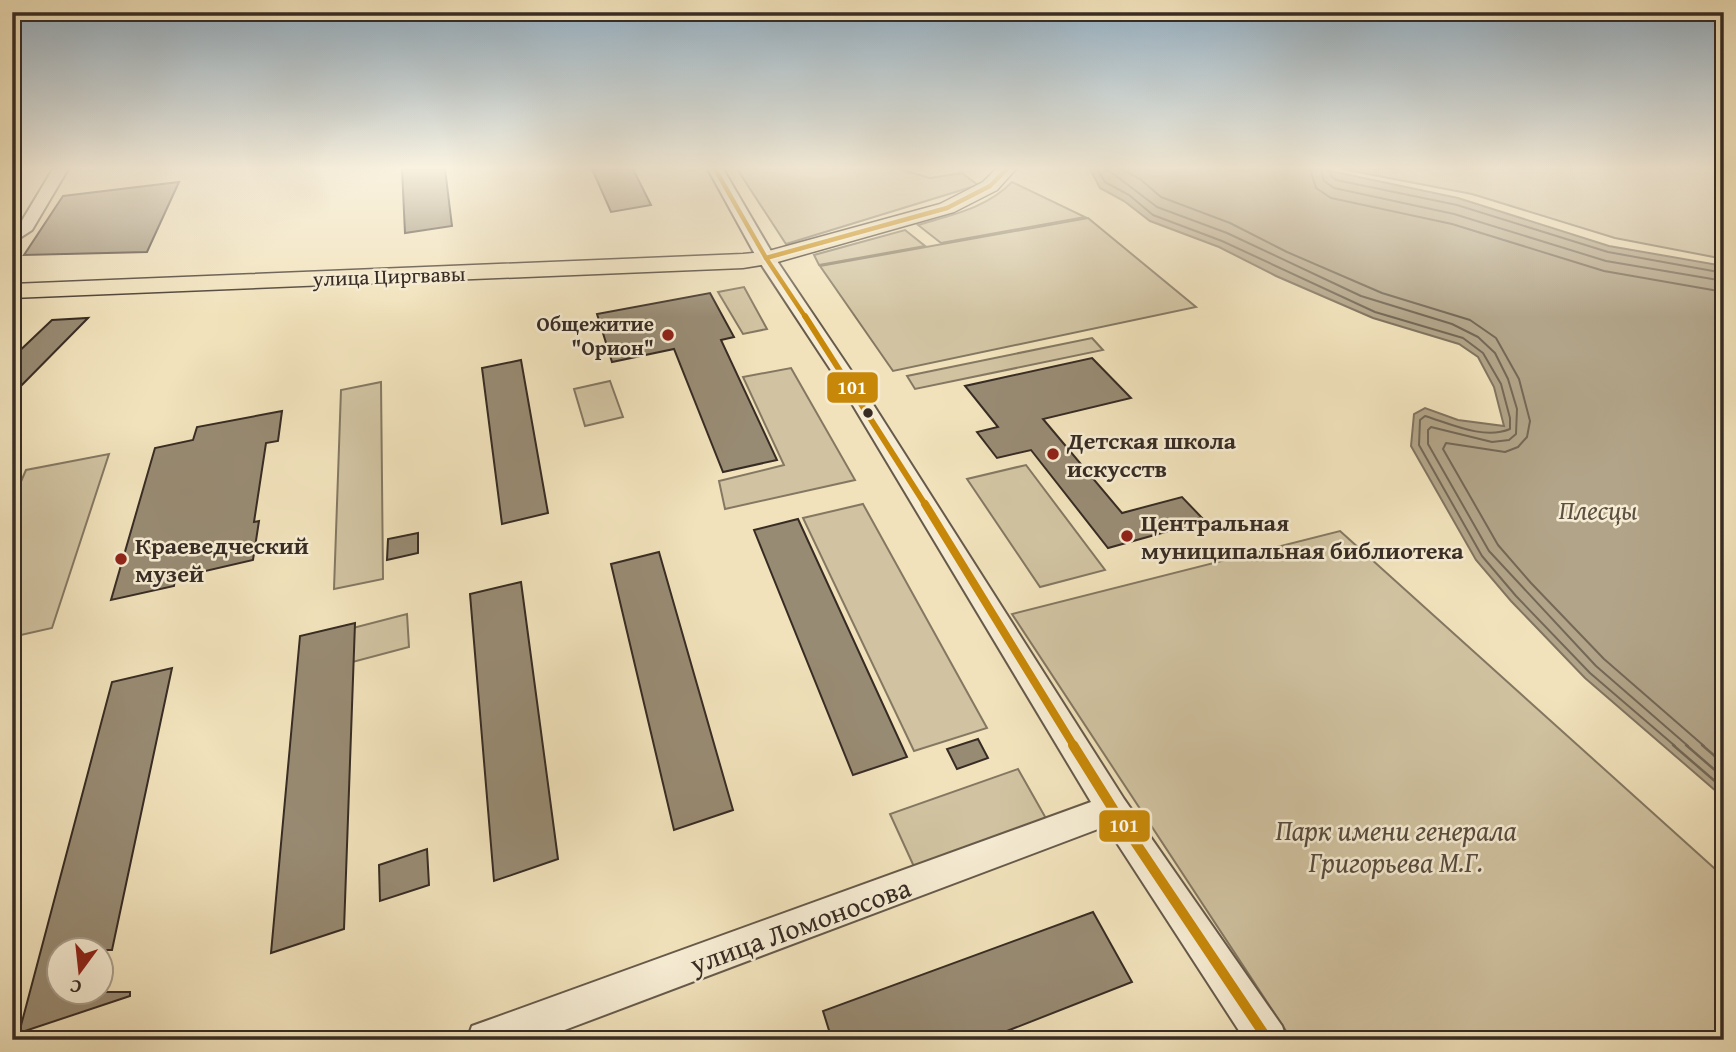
<svg xmlns="http://www.w3.org/2000/svg" width="1736" height="1052" font-family="'Gentium Book Plus',serif">
<rect width="100%" height="100%" fill="#f1e2bb"/>
<filter id="stains"><feTurbulence type="fractalNoise" baseFrequency=".00286" numOctaves="4"/><feColorMatrix values="0 0 0 0 .2 0 0 0 0 .09 0 0 0 0 .02 0 0 0 .5 -.17"/></filter>
<radialGradient id="worn" r=".72"><stop offset=".6" stop-color="#630" stop-opacity="0"/><stop offset="1" stop-color="#630" stop-opacity=".3"/></radialGradient>
<!-- green -->
<g fill="#d1c3a1" stroke="#847862" stroke-width="2">
<path d="M737,169h162l31,9 32,-5 16,12 -192,59z"/>
<path d="M1342,169h382v90l-109,-21 -143,-44z"/>
<path d="M1012,182l73,35 -144,26 -23,-18c33,-10 69,-17 94,-43z"/>
<path d="M1088,218l108,89 -303,64 -73,-105z"/>
<path d="M905,230l20,16 -106,19 -5,-10z"/>
<path d="M744,287l23,42 -24,5 -25,-42z"/>
<path d="M1092,338l11,12 -188,39 -8,-13z"/>
<path d="M791,368l64,112 -130,29 -6,-28 65,-16 -41,-88z"/>
<path d="M610,381l13,36 -38,9 -11,-37z"/>
<path d="M381,382l2,197 -49,10 7,-199z"/>
<path d="M109,454l-57,174 -40,9v-135l14,-32z"/>
<path d="M1026,465l79,105 -65,17 -73,-108z"/>
<path d="M863,504l124,224 -73,23 -111,-233z"/>
<path d="M1340,531l384,346v163h-432l-280,-426z"/>
<path d="M407,614l2,33 -64,17v-34z"/>
<path d="M1018,769l30,53 -132,49 -26,-57z"/>
</g>
<!-- water -->
<path fill="#b2a488" stroke="#817460" stroke-width="2" d="M1090,169h231l137,29 151,48 115,20v532l-139,-120 -74,-77 -35,-41 -65,-114 3,-32 11,-6 33,12 46,6 -10,-39 -16,-30 -19,-13 -86,-26 -97,-42 -57,-29 -69,-26 -26,-20 -24,-13z"/>
<g fill="none" stroke-linecap="round" stroke-linejoin="round">
<!-- shore-far1 -->
<g stroke="#746856" stroke-width="2">
<path d="M1097,169l8,13 24,13 24,20 69,26 153,71 88,26 20,15 18,31 9,34v11c-26,11 -59,-5 -85,-13l-5,4 -1,25 63,111 34,40 74,77 85,73"/>
<path d="M1107,169l50,38 70,26 134,63 91,28 26,13 17,16 13,26 9,30 -1,25 -7,6 -17,2 -61,-15 -3,3v14l61,107 107,115 92,80"/>
<path d="M1121,169l19,10 21,18 69,26 57,29 95,41 88,27 26,18 23,41 11,42 -3,16 -9,10 -13,5 -59,-9 -3,6 55,96 33,38 73,76 100,87"/>
<path d="M1310,169l6,19 15,10 121,26 152,47 120,21"/>
<path d="M1321,169l3,12 10,7 120,26 152,47 118,20"/>
<path d="M1330,169l1,7 5,4 121,25 151,47 116,21"/>
</g>
<!-- shore -->
<g stroke="#746856" stroke-width="2.5">
<path d="M1673,745l51,44"/>
<path d="M1686,745l38,33"/>
<path d="M1702,745l22,19"/>
</g>
</g>
<!-- building -->
<g fill="#988b73" stroke="#372c24" stroke-width="2">
<path d="M402,169h43l7,57 -47,7z"/>
<path d="M592,169h41l18,36 -40,7z"/>
<path d="M179,182l-32,70 -123,3 39,-59z"/>
<path d="M710,293l24,44 -13,3 56,120 -54,12 -49,-123 -62,13 -15,-48z"/>
<path d="M88,318l-76,77v-37l40,-38z"/>
<path d="M1092,358l39,40 -88,21 79,94 60,-16 23,24 -97,27 -77,-98 -34,8 -20,-26 21,-5 -33,-41z"/>
<path d="M521,360l27,153 -46,11 -20,-156z"/>
<path d="M282,411l-4,30 -12,2 -12,79 5,-1 -6,39 -78,18 -1,8 -63,14 44,-152 38,-8 4,-13z"/>
<path d="M798,519l109,238 -54,18 -99,-245z"/>
<path d="M418,533v20l-31,7 1,-21z"/>
<path d="M659,552l74,258 -59,20 -63,-266z"/>
<path d="M521,582l37,277 -64,22 -24,-287z"/>
<path d="M355,623l-11,306 -73,24 29,-317z"/>
<path d="M172,668l-60,282h-52v42h70v4l-111,37 93,-351z"/>
<path d="M978,739l10,19 -31,11 -10,-20z"/>
<path d="M427,849l2,36 -49,16 -1,-36z"/>
<path d="M1093,912l39,70 -148,58h-152l-9,-29z"/>
</g>
<g fill="none" stroke-linecap="round" stroke-linejoin="round">
<!-- minor casing -->
<g stroke="#665a4a" stroke-width="4">
<g id="minor">
<path d="M53,169h15l-36,61 -20,13v-13l8,-6z"/>
<path d="M708,169h15l52,89 87,129 262,412 158,227 5,14h-42l-139,-214 -568,214h-71l5,-14 14,-5 605,-219 -249,-415 -85,-129z"/>
</g>
</g>
<!-- major casing -->
<g stroke="#372c24" stroke-width="3">
<path id="major" d="M996,169h20l-19,21 -43,22 -180,51 -31,5 -731,30v-14l731,-30 22,-2 175,-48 43,-22z"/>
</g>
<!-- minor -->
<use href="#minor" fill="#f6ecd3" fill-rule="evenodd"/>
<!-- major -->
<use href="#major" fill="#f1e2bb" fill-rule="evenodd"/>
<!-- bus-1-far3 casing -->
<g stroke="#f6ecd3" stroke-width="8">
<g id="bus-1-far3">
<path d="M715,169l51,89 40,60"/>
<path d="M766,258l181,-50 43,-22 17,-17"/>
</g>
</g>
<!-- bus-1-far2 casing -->
<g stroke="#f6ecd3" stroke-width="10">
<path id="bus-1-far2" d="M805,316l121,190"/>
</g>
<!-- bus-1-far1 casing -->
<g stroke="#f6ecd3" stroke-width="13">
<path id="bus-1-far1" d="M925,504l149,242"/>
</g>
<!-- bus-1 casing -->
<g stroke="#f6ecd3" stroke-width="15">
<path id="bus-1" d="M1073,745l40,64 155,231"/>
</g>
<!-- bus-1-far3 -->
<use href="#bus-1-far3" stroke="#c78809" stroke-width="4.5"/>
<!-- bus-1-far2 -->
<use href="#bus-1-far2" stroke="#c78809" stroke-width="6"/>
<!-- bus-1-far1 -->
<use href="#bus-1-far1" stroke="#c78809" stroke-width="8"/>
<!-- bus-1 -->
<use href="#bus-1" stroke="#c78809" stroke-width="10"/>
</g>
<!-- sky -->
<linearGradient id="sky" x2="0" y2="1"><stop stop-color="#92aec2"/><stop offset="0.53" stop-color="#f9f2e0"/><stop offset="1" stop-color="#f9f2e0" stop-opacity="0"/></linearGradient>
<rect width="1736" height="317" fill="url(#sky)"/>
<!-- markers -->
<g fill="#8f2418" stroke="#f6ecd3" stroke-width="2.5">
<circle cx="668" cy="335" r="7"/>
<circle cx="1053" cy="454" r="7"/>
<circle cx="1127" cy="536" r="7"/>
<circle cx="121" cy="559" r="7"/>
</g>
<circle fill="#372c24" stroke="#f6ecd3" stroke-width="2.5" cx="868" cy="413" r="6"/>
<g text-anchor="middle" dominant-baseline="central" stroke-width="5" stroke-linejoin="round" paint-order="stroke">
<!-- far-street labels -->
<g font-size="21" fill="#372c24" stroke="#f6ecd3">
<text transform="translate(389 276) rotate(-2)">улица Циргвавы</text>
</g>
<!-- far-poi labels -->
<g font-size="21" font-weight="bold" fill="#372c24" stroke="#f6ecd3" text-anchor="end">
<text x="654" y="323">Общежитие<tspan x="654" dy="24">"Орион"</tspan></text>
</g>
<!-- poi labels -->
<g font-size="24" font-weight="bold" fill="#372c24" stroke="#f6ecd3" text-anchor="start">
<text x="1067" y="440">Детская школа<tspan x="1067" dy="28">искусств</tspan></text>
<text x="1141" y="522">Центральная<tspan x="1141" dy="28">муниципальная библиотека</tspan></text>
<text x="135" y="545">Краеведческий<tspan x="135" dy="28">музей</tspan></text>
</g>
<!-- water labels -->
<g font-size="26" font-style="italic" fill="#5c5042" stroke="#f6ecd3">
<text x="1598" y="509">Плесцы</text>
</g>
<!-- near-park labels -->
<g font-size="28" font-style="italic" fill="#564a3d" stroke="#f6ecd3">
<text x="1396" y="829">Парк имени генерала<tspan x="1396" dy="32">Григорьева М.Г.</tspan></text>
</g>
<!-- near-street labels -->
<g font-size="28" fill="#372c24" stroke="#f6ecd3">
<text transform="translate(800 925) rotate(-20)">улица Ломоносова</text>
</g>
</g>
<g stroke="#f6ecd3" stroke-width="2.5">
<rect x="826" y="371" width="53" height="33" rx="7" fill="#c78809"/>
<rect x="1098" y="809" width="53" height="34" rx="7" fill="#c78809"/>
</g>
<g font-size="19" text-anchor="middle" font-weight="bold" fill="#fff">
<text x="852" y="394">101</text>
<text x="1124" y="832">101</text>
</g>
<!-- margin -->
<rect width="1736" height="1052" fill="none" stroke="#f1e2bb" stroke-width="42"/>
<rect x="14" y="14" width="1708" height="1024" fill="none" stroke="#372c24" stroke-width="3.5"/>
<rect x="21" y="21" width="1694" height="1010" fill="none" stroke="#372c24" stroke-width="2"/>
<!-- north arrow -->
<g transform="translate(80 971) rotate(195)"><circle r="33" fill="#f6ecd3" stroke="#aa9f8d" stroke-width="2"/>
<path d="M0-5L12 26L0 18L-12 26Z" fill="#8f2418"/>
<text y="-10" font-size="19" font-weight="bold" text-anchor="middle" fill="#372c24">С</text>
</g>
<rect width="100%" height="100%" filter="url(#stains)"/>
<rect width="100%" height="100%" fill="url(#worn)"/>
</svg>
